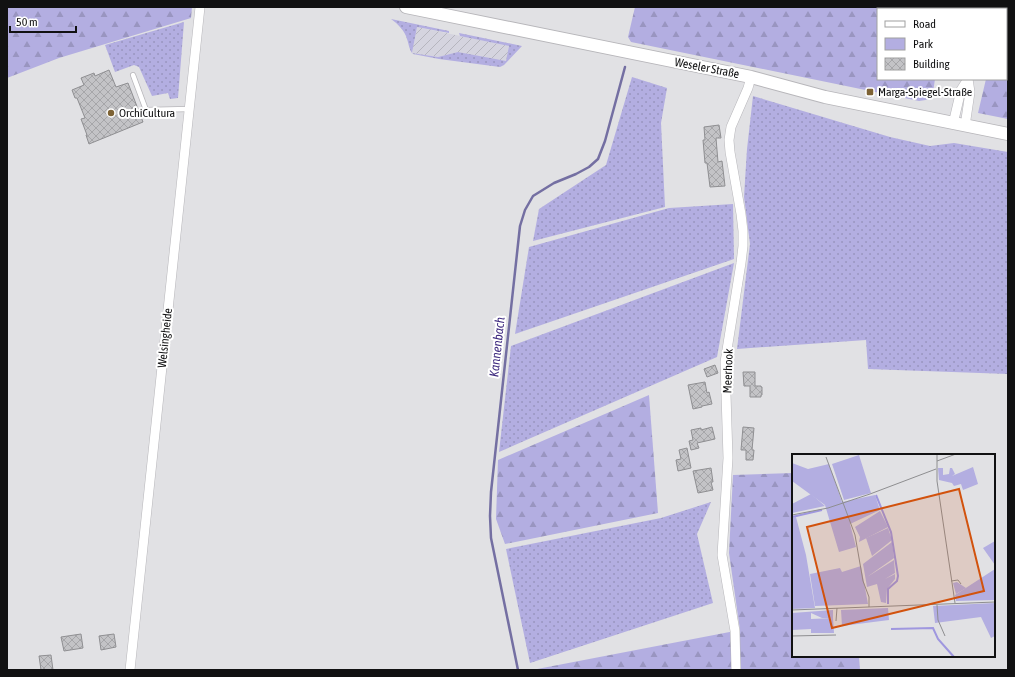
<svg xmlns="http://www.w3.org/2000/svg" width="1015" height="677" font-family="'Asap Condensed',sans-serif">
<defs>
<pattern id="industrial-furrows" width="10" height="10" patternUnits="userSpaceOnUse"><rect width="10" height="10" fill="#d5d4df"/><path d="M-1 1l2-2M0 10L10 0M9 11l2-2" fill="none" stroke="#b6b5be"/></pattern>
<pattern id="green-dots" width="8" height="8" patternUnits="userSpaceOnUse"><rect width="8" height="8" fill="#b3aee1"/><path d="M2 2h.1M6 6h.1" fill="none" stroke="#9995c0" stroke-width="1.8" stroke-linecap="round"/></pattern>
<pattern id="forest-firs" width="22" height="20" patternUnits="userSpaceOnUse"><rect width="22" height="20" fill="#b3aee1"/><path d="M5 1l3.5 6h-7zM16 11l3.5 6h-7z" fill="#9995c0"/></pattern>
<pattern id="building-cross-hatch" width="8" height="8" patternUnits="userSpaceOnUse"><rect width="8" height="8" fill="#c3c3c6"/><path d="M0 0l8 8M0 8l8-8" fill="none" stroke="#a6a6a9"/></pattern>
</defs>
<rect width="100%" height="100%" fill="#e1e1e4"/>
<!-- industrial -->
<path fill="url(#industrial-furrows)" d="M417,27l92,19 -3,16 -48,-10 -20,5 -26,-4z"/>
<!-- green -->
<g fill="url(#green-dots)">
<path d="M391,19l58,12v2l-32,-6 -5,26 26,4 20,-5 48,9 3,-15 -49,-10 -1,-3 63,13 -18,19 -4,2 -61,-8 -26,-5c-4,-4 -4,-10 -6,-15 -2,-8 -9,-15 -16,-20z"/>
<path d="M184,22l-6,76 -8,1 -2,-6 -16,3 -13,-29 -5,-2 -19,7 -10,-27z"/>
<path d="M632,77l35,11 -6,35 4,84 -132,34 6,-32 67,-44z"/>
<path d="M753,96l137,41 40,9 24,-3 54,9v222l-140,-5 -2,-29 -129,9 13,-105 -6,-47 3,-48z"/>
<path d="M733,204l1,55 -219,75 14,-87 140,-39z"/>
<path d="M734,263l-17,94 -218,95 12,-106z"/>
<path d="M711,502l-14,32 16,69 -183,60 -24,-114 155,-31z"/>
</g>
<!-- forest -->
<g fill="url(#forest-firs)">
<path d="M7,7h185l-1,11 -132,40 -52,20z"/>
<path d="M635,7h257l11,2 7,-2h35v2h-67v70h57l-3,20 -13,2 -288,-59 -3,-5z"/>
<path d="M1006,65l2,1v53l-30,-6 8,-34h20z"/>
<path d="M649,395l9,118 -153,31 -9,-25 2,-59z"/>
<path d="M793,473v183h66l1,14h-328l208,-40 -11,-77 4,-78z"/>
</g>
<!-- pitch -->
<path fill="#b3aee1" d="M1002,7h6v59l-2,-1v-56h-5z"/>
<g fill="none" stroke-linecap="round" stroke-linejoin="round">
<!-- stream -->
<path stroke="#746fa2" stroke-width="2.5" d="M518,670l-27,-132 -1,-22 1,-24 29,-266 5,-16 8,-14 21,-13 22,-9 13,-7 9,-8 7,-18 20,-74"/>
</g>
<!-- building -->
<g fill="url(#building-cross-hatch)" stroke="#8f8f92">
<path d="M109,70l7,17 12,-4 15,39 -54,22 -3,-9h1l-6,-16 4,-1 -8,-20h-2l-3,-8 12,-5 -3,-7 13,-5 1,3z"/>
<path d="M719,125l2,13h-5l2,24 4,-1 3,25 -15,1 -3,-24h-2l-2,-23h2l-1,-13z"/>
<path d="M715,365l3,8 -11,4 -3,-8z"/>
<path d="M743,372h12v14h6v1h1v8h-1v2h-11v-11h-6z"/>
<path d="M705,382l2,11 2,-1 3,12 -10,2v1l-9,2 -5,-24z"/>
<path d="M712,427l3,12 -18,4 2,5 -8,2 -2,-9 4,-1 -2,-10 10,-2v2z"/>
<path d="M743,427l11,1 -2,22h2l-1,10h-7v-10h-5z"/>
<path d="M687,448l4,20 -13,3 -2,-11 5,-1 -2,-9z"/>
<path d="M711,468l2,14h-2l2,8 -15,3 -5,-22z"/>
<path d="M81,634l2,14 -19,3 -3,-14z"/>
<path d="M114,634l2,13 -15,3 -2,-14z"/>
<path d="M51,655l2,15h-12l-2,-14z"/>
</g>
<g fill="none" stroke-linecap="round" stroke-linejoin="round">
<!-- lane casing -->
<g stroke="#b7b6ba" stroke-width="6">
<path id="lane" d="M133,75l13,35 43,-1"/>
</g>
<!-- street casing -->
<g stroke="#b7b6ba" stroke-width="10">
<g id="street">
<path d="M953,124l8,-34 7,-11"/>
<path d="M965,126l5,-34 -2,-13"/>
<path d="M130,670l70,-663"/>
<path d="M736,670l-1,-39 -13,-76 6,-97 -3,-96 16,-99 2,-17v-15l-2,-17 -11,-62 -1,-12 2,-13 17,-39 3,-11"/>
</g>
</g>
<!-- secondary casing -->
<g stroke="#b7b6ba" stroke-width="14">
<path id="secondary" d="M406,7l345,70 74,20 183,37"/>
</g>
<!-- lane -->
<use href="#lane" stroke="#fff" stroke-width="4.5"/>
<!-- street -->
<use href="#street" stroke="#fff" stroke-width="9"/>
<!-- secondary -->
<use href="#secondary" stroke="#fff" stroke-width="12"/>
</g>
<!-- markers -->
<g fill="#7d6234" stroke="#fff" stroke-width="1.5">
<rect x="866" y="88" width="8" height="8" rx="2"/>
<circle cx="111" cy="113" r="4"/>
</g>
<g text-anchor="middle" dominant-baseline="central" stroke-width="4" stroke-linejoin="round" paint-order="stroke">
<!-- street labels -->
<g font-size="12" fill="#111112" stroke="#fff">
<text transform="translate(707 68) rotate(11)">Weseler Straße</text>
<text transform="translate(165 338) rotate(-84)">Welsingheide</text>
<text transform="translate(728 371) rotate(-88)">Meerhook</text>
</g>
<!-- poi labels -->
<g font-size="12" fill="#111112" stroke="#fff" text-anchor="start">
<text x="878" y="92">Marga-Spiegel-Straße</text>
<text x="119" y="113">OrchiCultura</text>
</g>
<!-- water labels -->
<g font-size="13" font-style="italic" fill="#402c80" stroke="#fff">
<text transform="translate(497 347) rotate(-84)">Kannenbach</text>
</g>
</g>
<!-- overview -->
<g transform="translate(792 454)">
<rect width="203" height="203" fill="#e1e1e4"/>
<path d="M67,1l12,38 -27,7 -12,-36zM181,13l5,17 -15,6 -2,-6 -7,2 -2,-3 -13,-3 -1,-12h5v7l6,-1 1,-6h2l3,6 -3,2zM19,40l14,12 -33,7v-9zM88,57l8,16 -29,15 1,-5 -5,-10zM4,63l10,38 9,53 -23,1v-91zM100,88l2,16 -27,19 27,-17 1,13 -10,6 10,-5v5l-8,10 -1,14 -5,-1 -4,-18 -10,3 -4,-23zM69,112l7,38 -53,2 -5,-32 30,-6 2,4zM165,128l9,6 -10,6 -3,-11z" fill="#b3aee1"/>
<path d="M0,9l16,6 21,-5 13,38 33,-7 5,15 -30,14 6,23 -17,5 -14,-47 -33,-24zM96,74l4,12 -20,16 -6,-18zM203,87v24l-12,-17zM203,115v31l-39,1 -1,-6zM203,149v33l-4,2 -10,-21 -46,6 -2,-17zM96,154l1,12 -47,6 -1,-16zM41,156v8h-11l-11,-5h-19z" fill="#b3aee1"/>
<path d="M0,159h19v6l22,-1 1,15h-23v-4l-19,1z" fill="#b3aee1"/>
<path fill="none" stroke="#9f97df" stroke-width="2" d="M84,41l15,37 7,44 -1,5 -9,8v15M0,63l30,-7M99,175l42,-1 5,11 16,18"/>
<path fill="none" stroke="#8e8e90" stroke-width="1" d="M145,0v27l18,122M34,3l29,78 8,46 6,16v10M145,7l19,-7M0,61l36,-7 42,-14 66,-25M159,127l7,-1 3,4M145,151l1,15 7,16M0,156l203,-8M44,167l1,-13M0,182l44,-1"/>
<path fill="#d2520d" fill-opacity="0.15" stroke="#d2520d" stroke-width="2" d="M167,35l25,102 -152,37 -25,-101z"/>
<rect width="203" height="203" fill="none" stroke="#111112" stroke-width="2"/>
</g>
<!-- border -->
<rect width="1015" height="677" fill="none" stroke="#111112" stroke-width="16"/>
<!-- legend -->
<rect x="877" y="8" width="130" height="72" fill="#ffffff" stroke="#a0a0a0"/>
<rect x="885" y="21" width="20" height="6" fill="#ffffff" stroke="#a0a0a0"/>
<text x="913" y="28" font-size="12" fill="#111112">Road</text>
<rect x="885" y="38" width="20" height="12" fill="#b3aee1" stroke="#a0a0a0"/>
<text x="913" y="48" font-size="12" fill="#111112">Park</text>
<rect x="885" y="58" width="20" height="12" fill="url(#building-cross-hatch)" stroke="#a0a0a0"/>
<text x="913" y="68" font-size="12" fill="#111112">Building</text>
<!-- scale -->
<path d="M10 26v6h66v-6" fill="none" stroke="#111112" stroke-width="2"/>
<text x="16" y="26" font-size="12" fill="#111112" stroke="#ffffff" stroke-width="3" paint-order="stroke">50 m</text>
</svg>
